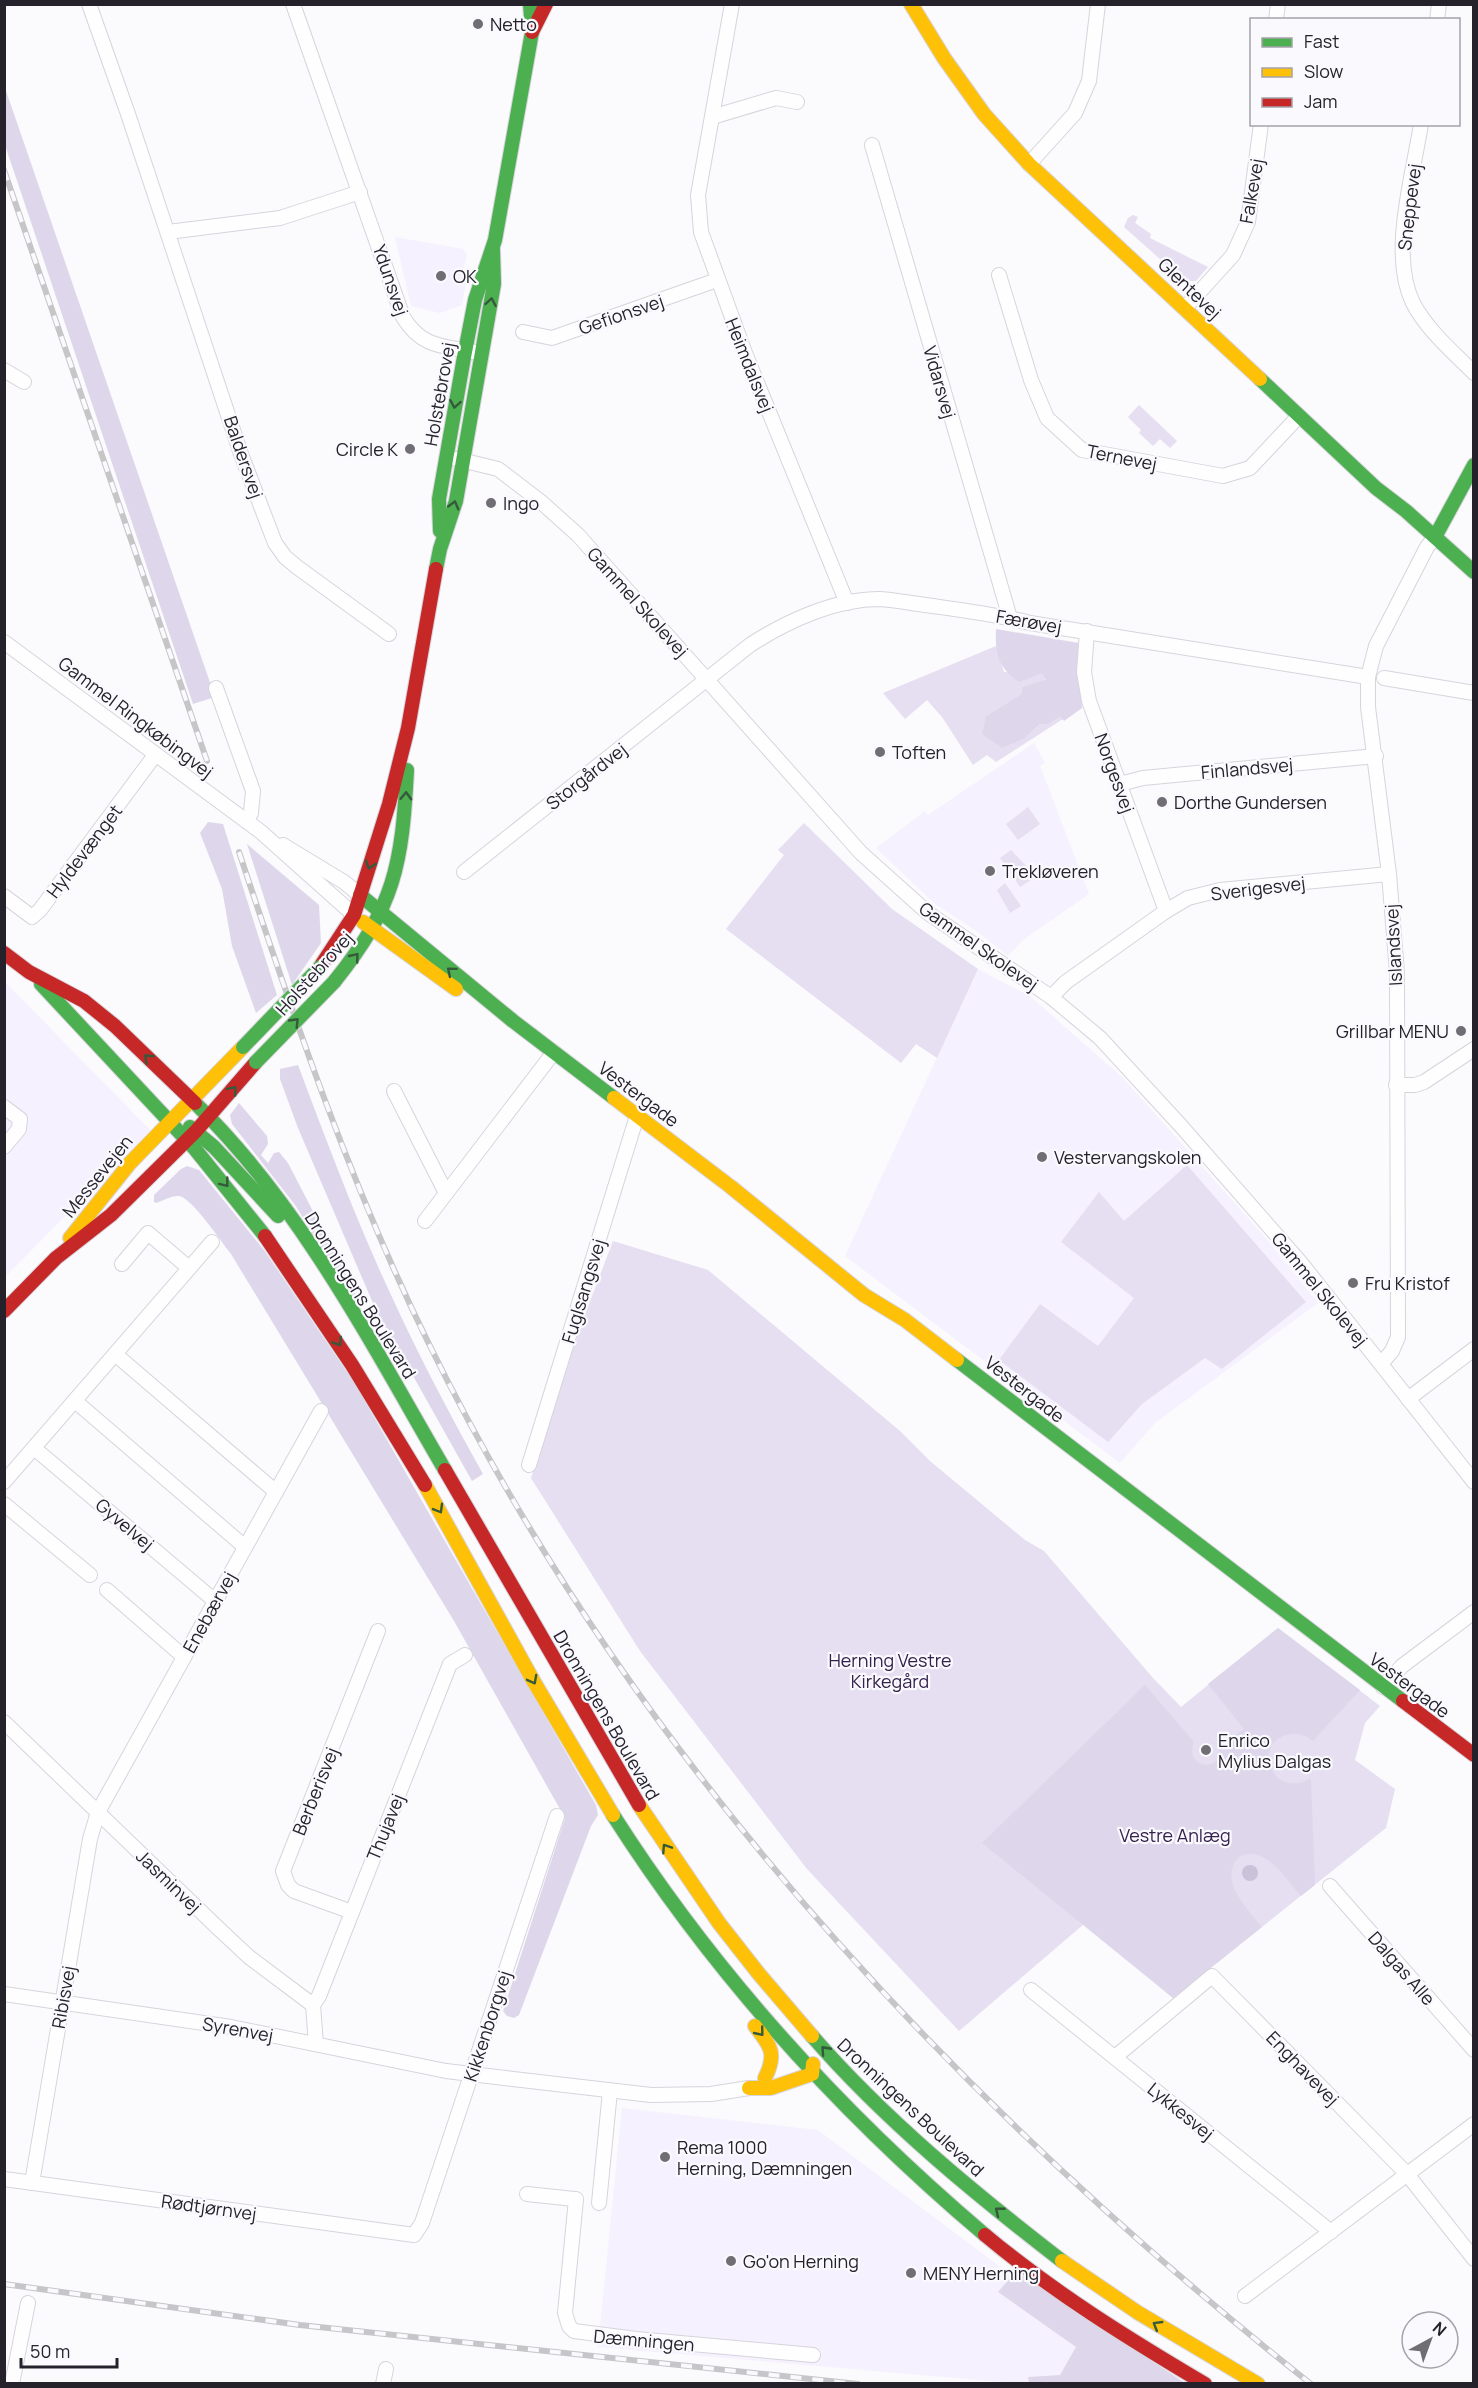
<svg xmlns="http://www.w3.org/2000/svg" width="1478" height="2388" font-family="Manrope,sans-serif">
<rect width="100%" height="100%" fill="#fbfafd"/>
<!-- built -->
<g fill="#f6f1fe">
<path d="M395,237l68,12 4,6 -5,19 4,7 -4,24 -22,8 -29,-7z"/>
<path d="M1034,743l11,20 -5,3 49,128 -66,46 -15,16 -33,-26 -40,-26 -59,-56 49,-37 3,4z"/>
<path d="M978,969l53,28 92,81 141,158 54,67 -163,120 -35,40 -275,-207z"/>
<path d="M5,982l145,148 -145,147z"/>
<path d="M622,2108l196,22 276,207 -31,47 -49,-1 -416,-36z"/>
</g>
<!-- green -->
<g fill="#e6def1">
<path d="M1133,215l5,2 -3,6 16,11 -1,4 58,29 -12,14h-15l-2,-5 -55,-49 4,-9z"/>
<path d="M1139,405l38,36 -7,7 -10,-9 -7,7 -14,-13 2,-3 -13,-13z"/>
<path d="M996,646l8,26 39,1 3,8 -24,6 -1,7 -35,22 39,22 15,-14h9l11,-9 3,4 -67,43 -9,-7 -14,10 -31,-48 -15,-17 -22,19 -22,-26z"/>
<path d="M1028,807l12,17 -22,16 -12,-16z"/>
<path d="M804,823l88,86 86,60 -41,89 -21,-14 -15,19 -175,-134 58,-74 -6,-5z"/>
<path d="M1011,850l18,19 5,9 -14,9 -20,-29z"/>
<path d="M1005,883l16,23 -11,7 -13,-23z"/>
<path d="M1187,1165l119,137 -84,67 -17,-11 -63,46 -34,38 -109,-82 41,-56 58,42 36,-48 -73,-56 38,-50 25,29z"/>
<path d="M613,1241l95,29 192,161 30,30 95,79 19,11 109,127 28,29 97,-79 102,78 -15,17 -10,37 40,29 -9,39 -213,170 -89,-74 -125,107 -152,-162 -167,-218 -109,-173 50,-153z"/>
</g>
<!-- forest -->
<g fill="#ded7eb">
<path d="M4,85l211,612 -22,7 -188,-559z"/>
<path d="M996,629l83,14 3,65 -18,13 -4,-5 -11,8h-9l-15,14 -23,10 -20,-14 4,-18 35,-22 1,-7 24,-7 -4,-7 -23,9c-21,-15 -24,-27 -23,-53z"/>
<path d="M208,822l15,2 54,171 -21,18 -24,-67 -10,-57 -22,-56z"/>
<path d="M247,844l72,61 2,38 -29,42z"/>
<path d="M298,1065c29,77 58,155 93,230 28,61 59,120 92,179l-11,7 -97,-173 -77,-180 -18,-49v-10z"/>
<path d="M239,1103l28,33 1,8 -7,11 7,8 6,-10 5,-1 9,11 72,139 -4,-1 -61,-96 -63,-81 -2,-9z"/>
<path d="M187,1166l12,4 65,80 91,134 241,421 2,10 -7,11 -72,189 -5,3 -7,-2 -4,-5 62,-193 -111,-197 -223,-367c-9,-11 -39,-56 -52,-58 -6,-1 -17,5 -23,7l-2,-1v-7l27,-26z"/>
<path d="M1278,1628l82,62 -47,51c-8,-6 -17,-10 -27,-6 -34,10 -13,66 25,43l4,107 -14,11c-15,-17 -37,-53 -62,-39 -22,23 9,52 23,70l-89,71 -191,-155 163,-158 49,57c-8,19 12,31 25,16v-12l25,-17 -36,-45z"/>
<path d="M1016,2271l169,112h-156l-1,-6 32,-2 16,-28 -78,-55z"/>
</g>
<!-- water -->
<circle fill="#cbc1d9" cx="1250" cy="1873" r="8"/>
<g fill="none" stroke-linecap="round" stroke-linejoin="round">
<!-- street casing -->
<g stroke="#d7d4dc" stroke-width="16">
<g id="street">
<path d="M89,4l39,110 113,340 34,89 10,14 12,10 92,67"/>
<path d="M293,4l110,313c18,30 39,29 71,35"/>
<path d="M732,4l-34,191 3,37 44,121 102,250"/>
<path d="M1276,20l2,-16"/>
<path d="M1437,20l2,-16"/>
<path d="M712,117l64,-19 21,4"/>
<path d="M1421,124c-8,52 -32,130 -8,179 14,27 40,49 61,70"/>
<path d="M872,145l138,473"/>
<path d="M1029,164l46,-51 14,-32 9,-77"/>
<path d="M168,232l112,-14 80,-26"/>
<path d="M999,275l32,105 16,38 35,32 141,26 27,-8 49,-52"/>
<path d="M1185,308l48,-53 15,-33 13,-98"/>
<path d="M523,332l29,6 165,-58"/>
<path d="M4,370l20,12"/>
<path d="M457,459l41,10 42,32 38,34 283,318 67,60 123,84 49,41 81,88 120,137 173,219"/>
<path d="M1087,631l-3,41 5,29 77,210"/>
<path d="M4,642l257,190 93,83"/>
<path d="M1384,678l90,15"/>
<path d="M216,688l37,103 -2,22 -5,8"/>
<path d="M1120,784l23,-6 233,-22"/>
<path d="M283,845l61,37 16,13"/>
<path d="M464,872l286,-227c37,-24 85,-46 130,-46 15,1 30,4 45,6 36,5 70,9 105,18l338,54"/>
<path d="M4,896l28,21 8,-7 115,-155"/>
<path d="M1051,997l15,-15 100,-71 22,-13 32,-8 169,-16"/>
<path d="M1396,1085h19l9,-3 50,-33"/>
<path d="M394,1091l52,102"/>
<path d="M4,1107l16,12 -1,10 -15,18"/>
<path d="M425,1221l129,-169"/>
<path d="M122,1264l26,-31 41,35"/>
<path d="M115,1354l161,138"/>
<path d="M1381,1364l11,-13 6,-14 -1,-364 -8,-99 -21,-167v-30l8,-31 51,-99 8,-10"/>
<path d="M1408,1399l66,-50"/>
<path d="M75,1401l170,146"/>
<path d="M34,1448l181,153"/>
<path d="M529,1465l108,-349"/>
<path d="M4,1482l208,-240"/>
<path d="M4,1504l86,71"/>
<path d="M107,1590l77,67"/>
<path d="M1383,1687l19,-21 72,-54"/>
<path d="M4,1722l215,207 30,28 64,48 3,39"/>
<path d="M1330,1886l144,164"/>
<path d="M352,1912l-58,-21 -6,-6 -5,-14 95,-240"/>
<path d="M1031,1990l300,242"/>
<path d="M4,1994l227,33 215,44 67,8 138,16 60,-1 38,-6"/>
<path d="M313,2005l6,-9 131,-332 15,-9"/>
<path d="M1115,2057l97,-81 195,198 67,85"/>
<path d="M4,2179l410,56 8,-12 135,-407"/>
<path d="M32,2183l58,-344 8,-27 223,-401"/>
<path d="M527,2194l47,5"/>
<path d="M576,2199l-11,114 4,13 5,5 62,8 177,16"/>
<path d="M599,2203l11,-112"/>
<path d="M1245,2296l229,-172"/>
<path d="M12,2384l16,-81"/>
<path d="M383,2384l3,-15"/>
</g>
</g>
<!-- fast casing -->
<g stroke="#d7d4dc" stroke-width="16">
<g id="fast">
<path d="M1260,379l116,109 30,23 68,61"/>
<path d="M440,531l-1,-32 25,-142 11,-57 20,-60 37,-208 -2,-28"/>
<path d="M1435,537l39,-72"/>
<path d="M436,569l4,-20 16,-48 38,-217 -1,-34"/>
<path d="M360,895l153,126 101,77"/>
<path d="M334,982c61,-76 68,-117 73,-212"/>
<path d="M41,984l154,165 70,87"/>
<path d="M195,1103c106,103 176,240 250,367"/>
<path d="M190,1127l24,20 64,69"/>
<path d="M957,1360l446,341"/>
<path d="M613,1815c102,160 228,298 372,420"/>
<path d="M812,2036c73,84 162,157 250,225"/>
</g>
</g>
<!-- slow casing -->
<g stroke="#d7d4dc" stroke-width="16">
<g id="slow">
<path d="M911,4l33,54 40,56 45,50 231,215"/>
<path d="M363,922l93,67"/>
<path d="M614,1098l117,89 133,108 41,25 52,40"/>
<path d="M70,1238l60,-75 113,-116"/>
<path d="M425,1485l109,197 79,133"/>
<path d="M639,1805l80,118 40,51 53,62"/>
<path d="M755,2026c16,20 22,28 10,52"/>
<path d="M749,2088h22l41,-14 1,-10"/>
<path d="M1062,2261l75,51 121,72"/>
</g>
</g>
<!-- jam casing -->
<g stroke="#d7d4dc" stroke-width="16">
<g id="jam">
<path d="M532,32l14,-28"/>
<path d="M4,953l25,19 55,29 31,25 80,77"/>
<path d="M320,967l34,-52 35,-111 19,-76 28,-159"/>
<path d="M265,1236l87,129 73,120"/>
<path d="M4,1311l52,-53 55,-43 85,-84 60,-69"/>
<path d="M445,1470l194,335"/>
<path d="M1403,1701l71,54"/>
<path d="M985,2235c68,57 144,104 220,149"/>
</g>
</g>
<!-- street -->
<use href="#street" stroke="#fefeff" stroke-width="14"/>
<!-- fast -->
<use href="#fast" stroke="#4caf50" stroke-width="14"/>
<!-- slow -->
<use href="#slow" stroke="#ffc107" stroke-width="14"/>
<!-- jam -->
<use href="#jam" stroke="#c62828" stroke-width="14"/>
<!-- rail casing -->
<g stroke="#c6c5c7" stroke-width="6">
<g id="rail">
<path d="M4,170l203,591"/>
<path d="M239,852c55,166 111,332 189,490 203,414 523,757 883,1042"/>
<path d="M4,2284l296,41 558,59"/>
</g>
</g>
<!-- rail -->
<use href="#rail" stroke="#faf9fe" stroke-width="4" stroke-dasharray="11" stroke-linecap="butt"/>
<!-- fast-bridge casing -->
<g stroke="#d7d4dc" stroke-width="16" stroke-linecap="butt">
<g id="fast-bridge">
<path d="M243,1047l77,-80"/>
<path d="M256,1062l78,-80"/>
</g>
</g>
<!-- fast-bridge -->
<use href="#fast-bridge" stroke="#4caf50" stroke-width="14"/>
</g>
<!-- one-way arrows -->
<defs><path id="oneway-chevron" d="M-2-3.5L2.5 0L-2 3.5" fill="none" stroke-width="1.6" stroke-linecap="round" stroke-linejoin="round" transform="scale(1.5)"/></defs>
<g stroke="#355a3a">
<use href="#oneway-chevron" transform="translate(491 302) rotate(-80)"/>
<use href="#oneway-chevron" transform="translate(455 404) rotate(100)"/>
<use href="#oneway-chevron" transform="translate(454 505) rotate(-75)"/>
<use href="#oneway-chevron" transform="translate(406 796) rotate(-88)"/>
<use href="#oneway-chevron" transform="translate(370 865) rotate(108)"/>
<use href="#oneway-chevron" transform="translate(355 957) rotate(-51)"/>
<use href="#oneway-chevron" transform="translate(451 971) rotate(-140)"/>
<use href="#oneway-chevron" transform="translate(295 1022) rotate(-46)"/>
<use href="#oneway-chevron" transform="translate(148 1058) rotate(-136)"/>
<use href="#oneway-chevron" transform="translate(233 1090) rotate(-50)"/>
<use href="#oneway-chevron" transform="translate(225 1183) rotate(52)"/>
<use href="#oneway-chevron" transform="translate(338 1342) rotate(57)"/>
<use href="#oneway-chevron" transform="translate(439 1509) rotate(60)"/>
<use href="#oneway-chevron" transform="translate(533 1680) rotate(62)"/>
<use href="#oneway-chevron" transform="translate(666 1848) rotate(-123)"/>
<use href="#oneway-chevron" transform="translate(760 2032) rotate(51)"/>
<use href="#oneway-chevron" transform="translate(825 2050) rotate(-132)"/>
<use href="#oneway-chevron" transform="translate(999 2211) rotate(-141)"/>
<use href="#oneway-chevron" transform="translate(1157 2325) rotate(-149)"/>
</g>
<!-- markers -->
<g fill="#706e74" stroke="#faf9fe" stroke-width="2">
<circle cx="478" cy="24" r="6"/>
<circle cx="441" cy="276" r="6"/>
<circle cx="410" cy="449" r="6"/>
<circle cx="491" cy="503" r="6"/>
<circle cx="880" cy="752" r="6"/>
<circle cx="1162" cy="802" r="6"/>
<circle cx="990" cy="871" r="6"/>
<circle cx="1461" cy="1031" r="6"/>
<circle cx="1042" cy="1157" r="6"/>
<circle cx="1353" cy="1283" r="6"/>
<circle cx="1206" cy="1750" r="6"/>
<circle cx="665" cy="2157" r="6"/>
<circle cx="731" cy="2261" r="6"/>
<circle cx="911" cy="2273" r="6"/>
</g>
<g text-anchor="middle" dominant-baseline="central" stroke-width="4.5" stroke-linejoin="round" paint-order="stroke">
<!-- poi labels -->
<g font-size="18" fill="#25222b" stroke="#faf9fe" text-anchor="start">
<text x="490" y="24">Netto</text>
<text x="453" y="276">OK</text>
<text x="398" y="449" text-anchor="end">Circle K</text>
<text x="503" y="503">Ingo</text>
<text x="892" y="752">Toften</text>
<text x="1174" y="802">Dorthe Gundersen</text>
<text x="1002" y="871">Trekløveren</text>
<text x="1449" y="1031" text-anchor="end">Grillbar MENU</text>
<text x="1054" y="1157">Vestervangskolen</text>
<text x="1365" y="1283">Fru Kristof</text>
<text x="1218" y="1740">Enrico<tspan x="1218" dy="21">Mylius Dalgas</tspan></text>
<text x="677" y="2147">Rema 1000<tspan x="677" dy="21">Herning, Dæmningen</tspan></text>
<text x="743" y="2261">Go'on Herning</text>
<text x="923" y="2273">MENY Herning</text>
</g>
<!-- street labels -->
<g font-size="18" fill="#25222b" stroke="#faf9fe">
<text transform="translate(1251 191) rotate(-80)">Falkevej</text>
<text transform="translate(1409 207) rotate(-83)">Sneppevej</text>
<text transform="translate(391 280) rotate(71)">Ydunsvej</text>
<text transform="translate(1190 288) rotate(44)">Glentevej</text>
<text transform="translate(621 314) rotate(-19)">Gefionsvej</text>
<text transform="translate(750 365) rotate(68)">Heimdalsvej</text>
<text transform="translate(940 382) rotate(74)">Vidarsvej</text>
<text transform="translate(439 394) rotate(-80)">Holstebrovej</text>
<text transform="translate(244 457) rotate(71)">Baldersvej</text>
<text transform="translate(1122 457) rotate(11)">Ternevej</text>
<text transform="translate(638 602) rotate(48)">Gammel Skolevej</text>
<text transform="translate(1029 621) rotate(10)">Færøvej</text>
<text transform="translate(136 717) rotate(37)">Gammel Ringkøbingvej</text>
<text transform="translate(1247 768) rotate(-5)">Finlandsvej</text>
<text transform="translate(1115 773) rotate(70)">Norgesvej</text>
<text transform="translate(586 776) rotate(-38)">Storgårdvej</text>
<text transform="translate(84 851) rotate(-53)">Hyldevænget</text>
<text transform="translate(1258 888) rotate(-7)">Sverigesvej</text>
<text transform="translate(1393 945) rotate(-93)">Islandsvej</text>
<text transform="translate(979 946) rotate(35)">Gammel Skolevej</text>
<text transform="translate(314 973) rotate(-48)">Holstebrovej</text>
<text transform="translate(639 1094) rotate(37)">Vestergade</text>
<text transform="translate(97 1176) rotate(-51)">Messevejen</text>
<text transform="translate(1320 1289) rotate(51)">Gammel Skolevej</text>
<text transform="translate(583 1291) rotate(-73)">Fuglsangsvej</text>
<text transform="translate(361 1295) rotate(58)">Dronningens Boulevard</text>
<text transform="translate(1025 1389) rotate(38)">Vestergade</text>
<text transform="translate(125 1524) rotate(40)">Gyvelvej</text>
<text transform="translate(209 1612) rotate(-61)">Enebærvej</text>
<text transform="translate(1410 1685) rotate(37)">Vestergade</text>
<text transform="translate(607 1715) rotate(60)">Dronningens Boulevard</text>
<text transform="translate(315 1791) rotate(-68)">Berberisvej</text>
<text transform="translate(385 1827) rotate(-68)">Thujavej</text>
<text transform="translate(169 1881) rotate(44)">Jasminvej</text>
<text transform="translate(1402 1968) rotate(49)">Dalgas Alle</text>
<text transform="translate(63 1997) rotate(-80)">Ribisvej</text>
<text transform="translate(487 2026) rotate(-72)">Kikkenborgvej</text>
<text transform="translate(238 2029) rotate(10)">Syrenvej</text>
<text transform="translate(1303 2068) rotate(46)">Enghavevej</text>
<text transform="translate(911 2107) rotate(43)">Dronningens Boulevard</text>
<text transform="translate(1181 2111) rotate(39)">Lykkesvej</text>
<text transform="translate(209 2207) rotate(8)">Rødtjørnvej</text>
<text transform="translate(644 2340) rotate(5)">Dæmningen</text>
</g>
<!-- park labels -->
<g font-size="18" fill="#34214c" stroke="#faf9fe">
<text x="890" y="1660">Herning Vestre<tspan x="890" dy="21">Kirkegård</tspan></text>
<text x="1175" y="1835">Vestre Anlæg</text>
</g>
</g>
<!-- border -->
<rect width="1478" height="2388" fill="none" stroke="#25222b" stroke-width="12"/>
<!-- legend -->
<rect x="1250" y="18" width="210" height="108" fill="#faf9fe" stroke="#a5a3aa" stroke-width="1.5"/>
<rect x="1262" y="38" width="30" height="9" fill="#4caf50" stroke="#a5a3aa" stroke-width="1.5"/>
<text x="1304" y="48" font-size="18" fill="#25222b">Fast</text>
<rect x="1262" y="68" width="30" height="9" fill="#ffc107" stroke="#a5a3aa" stroke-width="1.5"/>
<text x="1304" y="78" font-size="18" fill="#25222b">Slow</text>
<rect x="1262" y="98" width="30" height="9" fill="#c62828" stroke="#a5a3aa" stroke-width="1.5"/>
<text x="1304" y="108" font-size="18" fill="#25222b">Jam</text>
<!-- north arrow -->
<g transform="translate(1430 2340) rotate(41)"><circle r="28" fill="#faf9fe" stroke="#a5a3aa" stroke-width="1.5"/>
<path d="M0-4.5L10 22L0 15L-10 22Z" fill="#706e74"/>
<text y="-9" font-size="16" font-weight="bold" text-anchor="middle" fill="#25222b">N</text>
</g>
<!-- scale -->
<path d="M21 2358v9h96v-9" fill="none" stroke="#25222b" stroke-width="3"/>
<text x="30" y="2358" font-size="18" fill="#25222b" stroke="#faf9fe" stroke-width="4.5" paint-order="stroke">50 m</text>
</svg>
